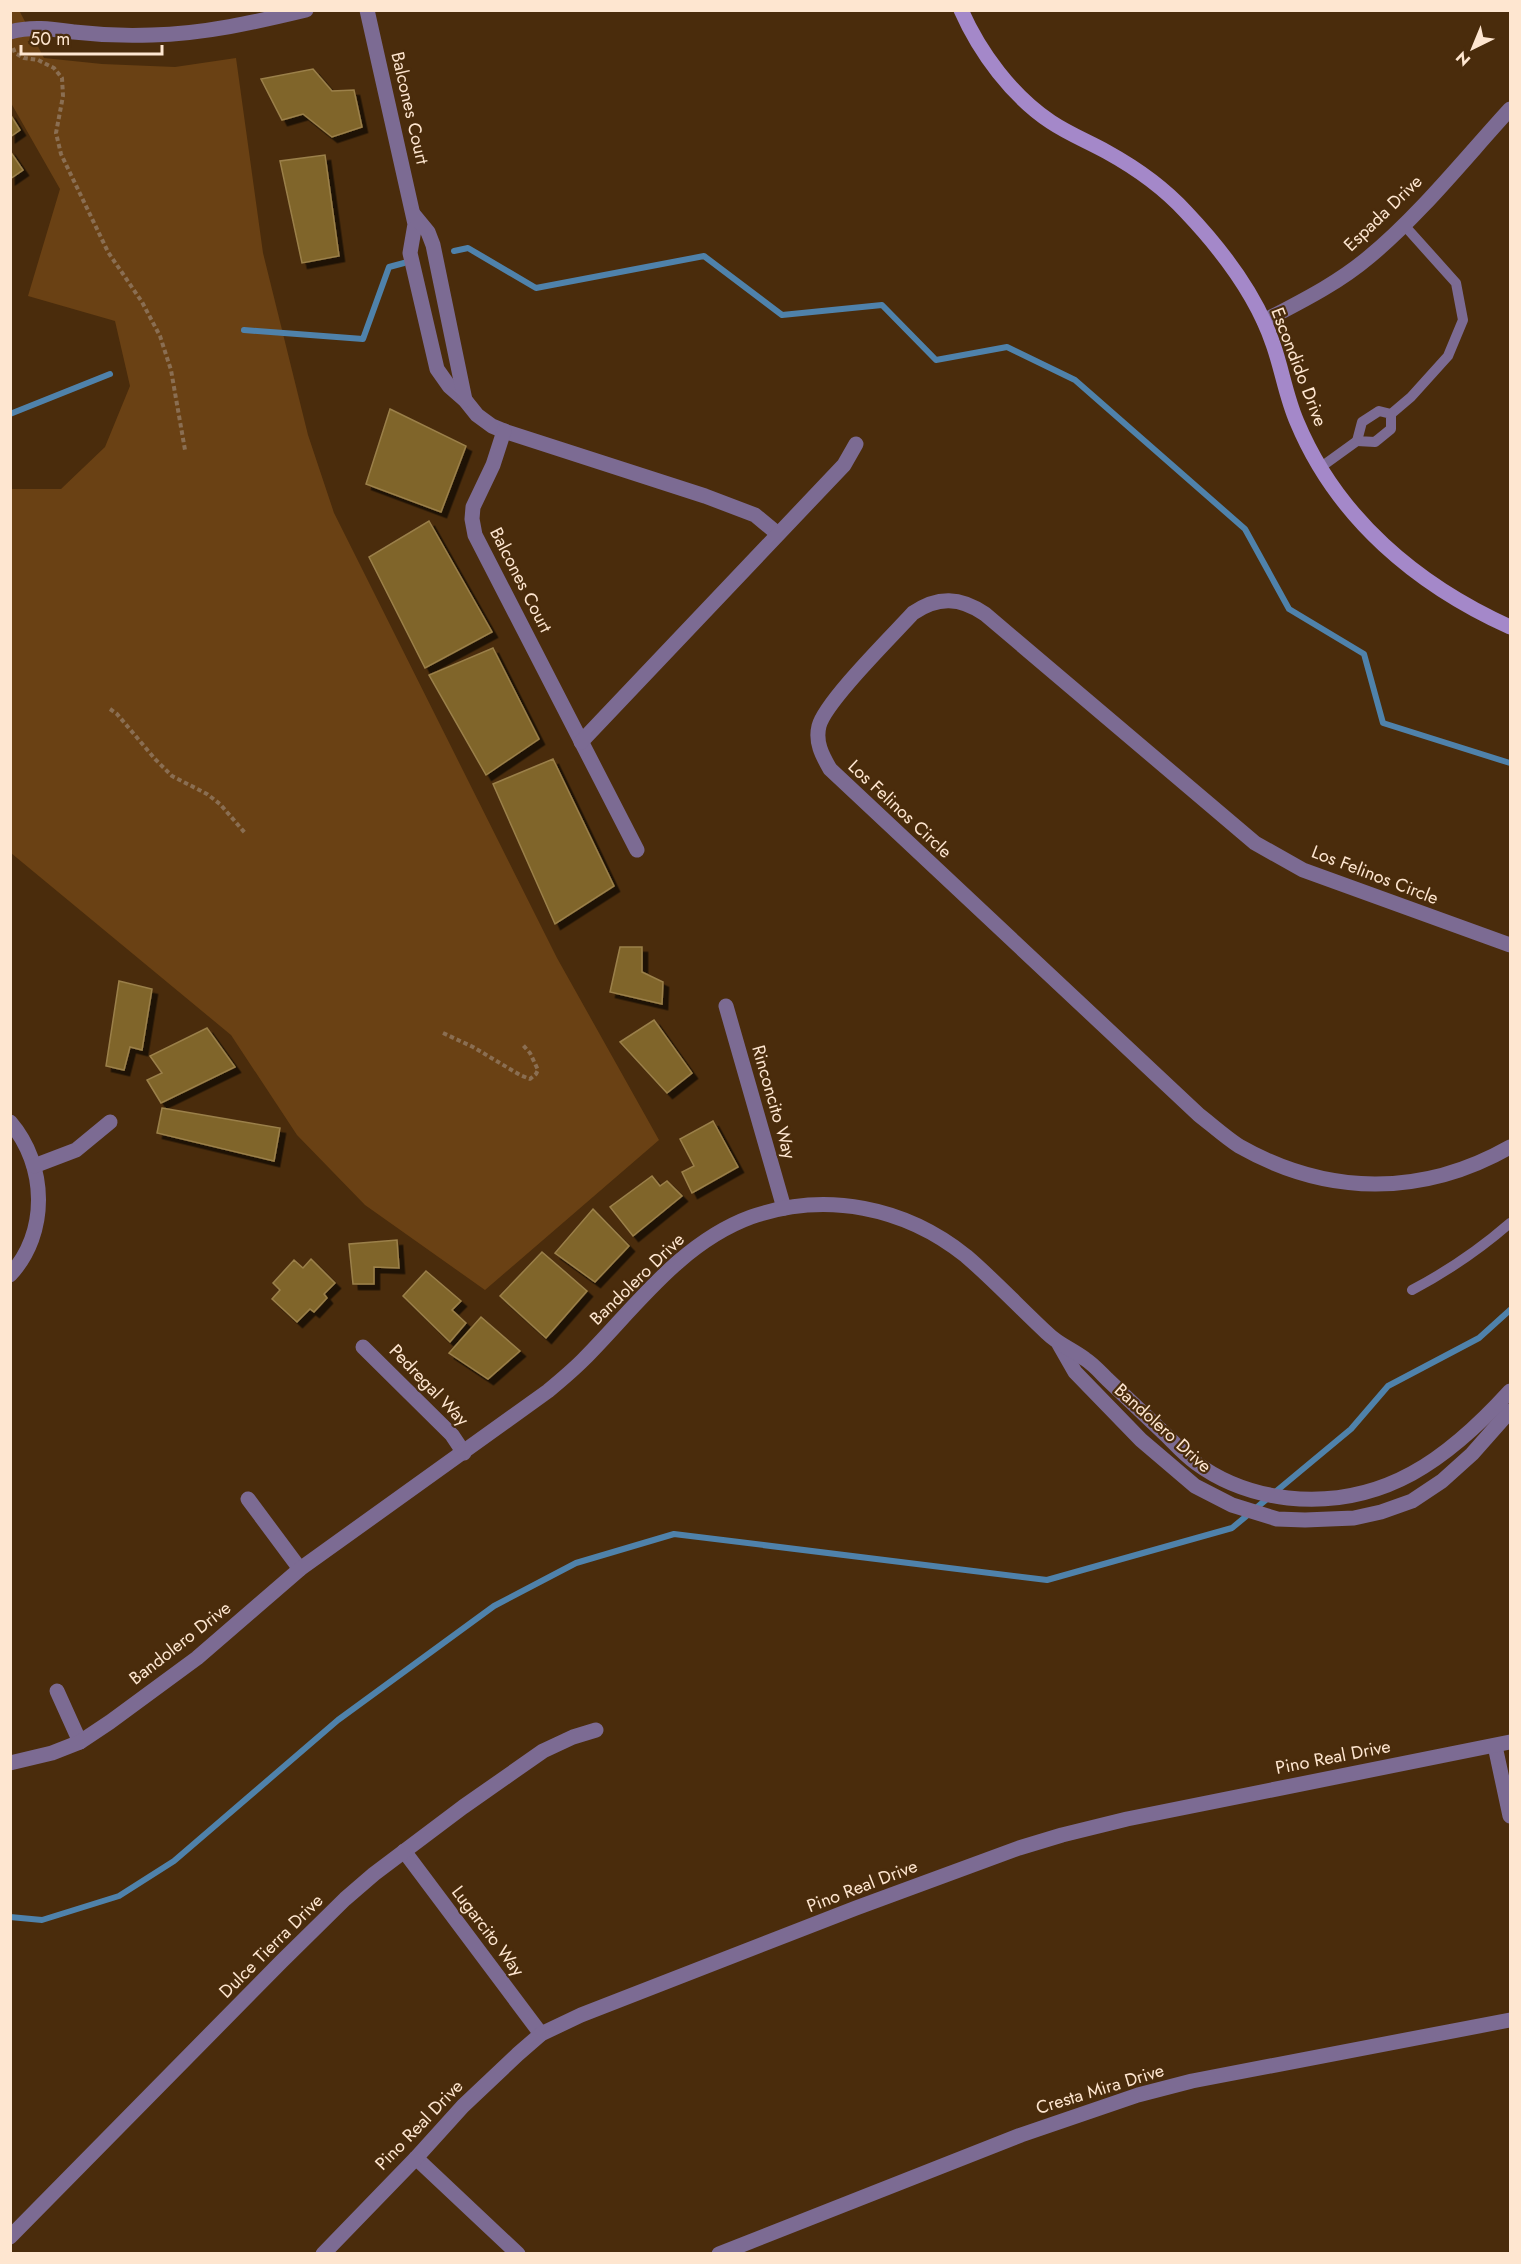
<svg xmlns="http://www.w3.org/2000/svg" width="1521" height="2264" font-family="Jost,sans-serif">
<defs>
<filter id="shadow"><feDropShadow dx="5.5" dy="5.5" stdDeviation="0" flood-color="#0009"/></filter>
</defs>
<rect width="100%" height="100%" fill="#4a2c0c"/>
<!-- green -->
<path fill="#6a4114" d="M23,10l-3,2 24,46 58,6 73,3 61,-9 27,195 45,182 26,78 223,445 102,182 -174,150 -120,-85 -68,-70 -66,-100 -220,-182v-364h50l44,-42 25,-61 -15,-65 -87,-25 32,-107 -49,-86v-92z"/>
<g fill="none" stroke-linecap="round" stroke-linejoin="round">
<!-- stream -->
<g stroke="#4f82ab" stroke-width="6">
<path d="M454,251l14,-3 68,40 168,-32 78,59 100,-10 54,55 71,-13 68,33 170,149 44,80 75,45 19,69 127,40"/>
<path d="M244,330l119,9 26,-72 15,-4"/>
<path d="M10,414l100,-40"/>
<path d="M10,1917l32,3 77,-24 55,-35 164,-141 156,-114 82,-43 98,-29 373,46 185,-52 119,-99 37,-43 91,-48 31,-28"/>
</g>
</g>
<!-- building -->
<g fill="#80652a" stroke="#9b804a" stroke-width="1.5" filter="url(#shadow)">
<path d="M313,69l19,22 22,-1 8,37 -30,10 -29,-23 -21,6 -21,-41z"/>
<path d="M10,114l10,16 -10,7z"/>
<path d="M10,151l13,19 -13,9z"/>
<path d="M325,155l14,101 -37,7 -22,-102z"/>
<path d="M390,409l76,37 -25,66 -75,-28z"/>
<path d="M429,521l63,111 -67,36 -56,-111z"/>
<path d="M493,648l46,91 -53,36 -57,-100z"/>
<path d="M553,759l61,127 -59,38 -62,-140z"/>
<path d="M620,947h22v25l21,10 -1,22 -52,-12z"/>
<path d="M119,981l33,8 -10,61 -12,-3 -6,23 -18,-4z"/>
<path d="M654,1020l38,53 -25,20 -47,-51z"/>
<path d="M207,1028l28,39 -74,36 -14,-23 15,-7 -12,-17z"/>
<path d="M162,1108l118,20 -6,33 -117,-28z"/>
<path d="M713,1121l25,46 -46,26 -10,-21 12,-6 -14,-27z"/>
<path d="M652,1176l8,10 7,-5 15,15 -49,40 -23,-29z"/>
<path d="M593,1209l36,37 -34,36 -40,-29z"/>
<path d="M397,1240l2,28 -25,-1v17h-21l-4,-40z"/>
<path d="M542,1252l45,39 -41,47 -46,-42z"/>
<path d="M311,1259l24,24 -11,11 3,4 -13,14 -4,-3 -13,13 -25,-23 8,-9 -7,-7 21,-23 9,8z"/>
<path d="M426,1271l35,30 -9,9 14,13 -16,19 -47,-46z"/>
<path d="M481,1317l39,34 -32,28 -39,-26z"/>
</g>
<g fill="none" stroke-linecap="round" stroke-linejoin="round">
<!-- path -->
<g stroke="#8a6e52" stroke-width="4" stroke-dasharray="4.5 3" stroke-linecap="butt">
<path d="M13,48l2,5 9,5 14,2 16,8 8,10 1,18 -7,37 5,21 47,98 34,50 18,34 11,34 14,80"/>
<path d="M110,709l7,5 38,45 17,17 35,18 13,10 25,29"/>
<path d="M443,1033l30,14 47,28 10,4 6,-5 2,-4 -8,-17 -8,-9"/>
</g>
<!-- lane -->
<g stroke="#7c6b93" stroke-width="10">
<path d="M1391,414v15l-16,13 -18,-1 5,-19 17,-11 12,3 20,-17 37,-41 15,-36 -7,-37 -52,-58"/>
<path d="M1321,467l36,-26"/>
<path d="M1412,1290c36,-19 67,-40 98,-67"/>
</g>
<!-- street -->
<g stroke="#7c6b93" stroke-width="15">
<path d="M367,10l48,214 -5,29 27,116 12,17 16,14 12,15 15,11 12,5 201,65 50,19 23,19"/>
<path d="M10,32c22,-6 42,-3 64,0 26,3 52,4 78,3 52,-1 104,-13 154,-25"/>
<path d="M414,215l14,17 5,13 32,155"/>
<path d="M1264,321c36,-19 73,-37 105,-64 50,-41 97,-100 141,-148"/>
<path d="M504,431l-11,34 -20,42 -1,12 3,16 162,315"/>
<path d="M581,742l263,-277 12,-21"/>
<path d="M1510,945l-207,-75 -48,-27 -270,-229c-25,-17 -47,-18 -72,-1 -20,22 -88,89 -94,113 -4,16 3,29 11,43l369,346c13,10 26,22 40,31 88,50 183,51 271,1"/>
<path d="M726,1006l58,202"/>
<path d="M10,1122c37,43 39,111 0,153"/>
<path d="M34,1166l42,-16 34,-28"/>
<path d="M1059,1344l16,28 66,68 54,46 37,19 45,14 28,1 49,-2 27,-6 31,-11 30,-20 30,-27 38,-43"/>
<path d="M363,1347l89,88 12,18"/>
<path d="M248,1499l52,70"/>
<path d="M57,1691l23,51"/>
<path d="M1495,1746l15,70"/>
<path d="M10,1763l42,-10 28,-11 30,-20 87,-64 103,-89 248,-178c12,-10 24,-20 35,-31 51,-51 97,-117 168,-143 75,-26 154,-10 215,39 28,24 54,52 81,77 12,12 25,16 38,26 8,5 15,13 22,20 20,19 39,37 59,56 10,10 19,20 30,28 27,20 59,31 92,35 96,10 161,-40 222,-107"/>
<path d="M404,1851l137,183"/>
<path d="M416,2158l102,96"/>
<path d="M10,2237l271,-275 64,-63 29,-25 89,-67 80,-56 30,-14 23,-7"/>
<path d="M323,2254l93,-96 47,-52 55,-52 23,-20 40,-19 275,-107 163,-60 43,-13 65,-16 383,-77"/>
<path d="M719,2254l302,-119 117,-40 54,-14 318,-61"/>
</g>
<!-- secondary -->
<path stroke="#a488c9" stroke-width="15" d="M961,10c19,43 51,86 90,112 18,12 38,20 56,30 29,16 57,36 79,60 36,38 70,82 87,132 9,25 13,53 24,78 40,96 120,163 213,205"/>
</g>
<g text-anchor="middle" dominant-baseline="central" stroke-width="4.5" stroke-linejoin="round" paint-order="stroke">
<!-- street labels -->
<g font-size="18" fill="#fee6d0" stroke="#4a2c0c">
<text transform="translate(410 108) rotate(77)">Balcones Court</text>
<text transform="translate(1383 213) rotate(-44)">Espada Drive</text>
<text transform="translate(1299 367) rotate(69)">Escondido Drive</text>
<text transform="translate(521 580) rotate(63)">Balcones Court</text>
<text transform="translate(900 809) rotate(43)">Los Felinos Circle</text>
<text transform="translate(1375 875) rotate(21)">Los Felinos Circle</text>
<text transform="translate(774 1102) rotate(74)">Rinconcito Way</text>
<text transform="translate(637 1279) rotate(-44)">Bandolero Drive</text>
<text transform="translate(429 1385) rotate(46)">Pedregal Way</text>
<text transform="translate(1163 1428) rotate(42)">Bandolero Drive</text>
<text transform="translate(180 1643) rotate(-38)">Bandolero Drive</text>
<text transform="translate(1333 1757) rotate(-11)">Pino Real Drive</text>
<text transform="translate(862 1886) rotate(-21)">Pino Real Drive</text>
<text transform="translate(488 1931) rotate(53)">Lugarcito Way</text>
<text transform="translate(271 1946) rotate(-45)">Dulce Tierra Drive</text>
<text transform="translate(1100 2089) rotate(-17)">Cresta Mira Drive</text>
<text transform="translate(419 2125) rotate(-46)">Pino Real Drive</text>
</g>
</g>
<!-- border -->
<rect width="1521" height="2264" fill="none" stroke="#fee6d0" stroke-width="24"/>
<!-- north arrow -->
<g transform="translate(1473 48) rotate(223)" stroke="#4a2c0c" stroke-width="4.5" paint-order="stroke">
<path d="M0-4.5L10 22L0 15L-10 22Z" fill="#fee6d0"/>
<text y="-9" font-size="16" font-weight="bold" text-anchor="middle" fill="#fee6d0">N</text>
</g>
<!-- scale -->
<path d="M21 45v9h141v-9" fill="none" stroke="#fee6d0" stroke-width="3"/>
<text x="30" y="45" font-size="18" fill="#fee6d0" stroke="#4a2c0c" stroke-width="4.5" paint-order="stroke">50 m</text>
</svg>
